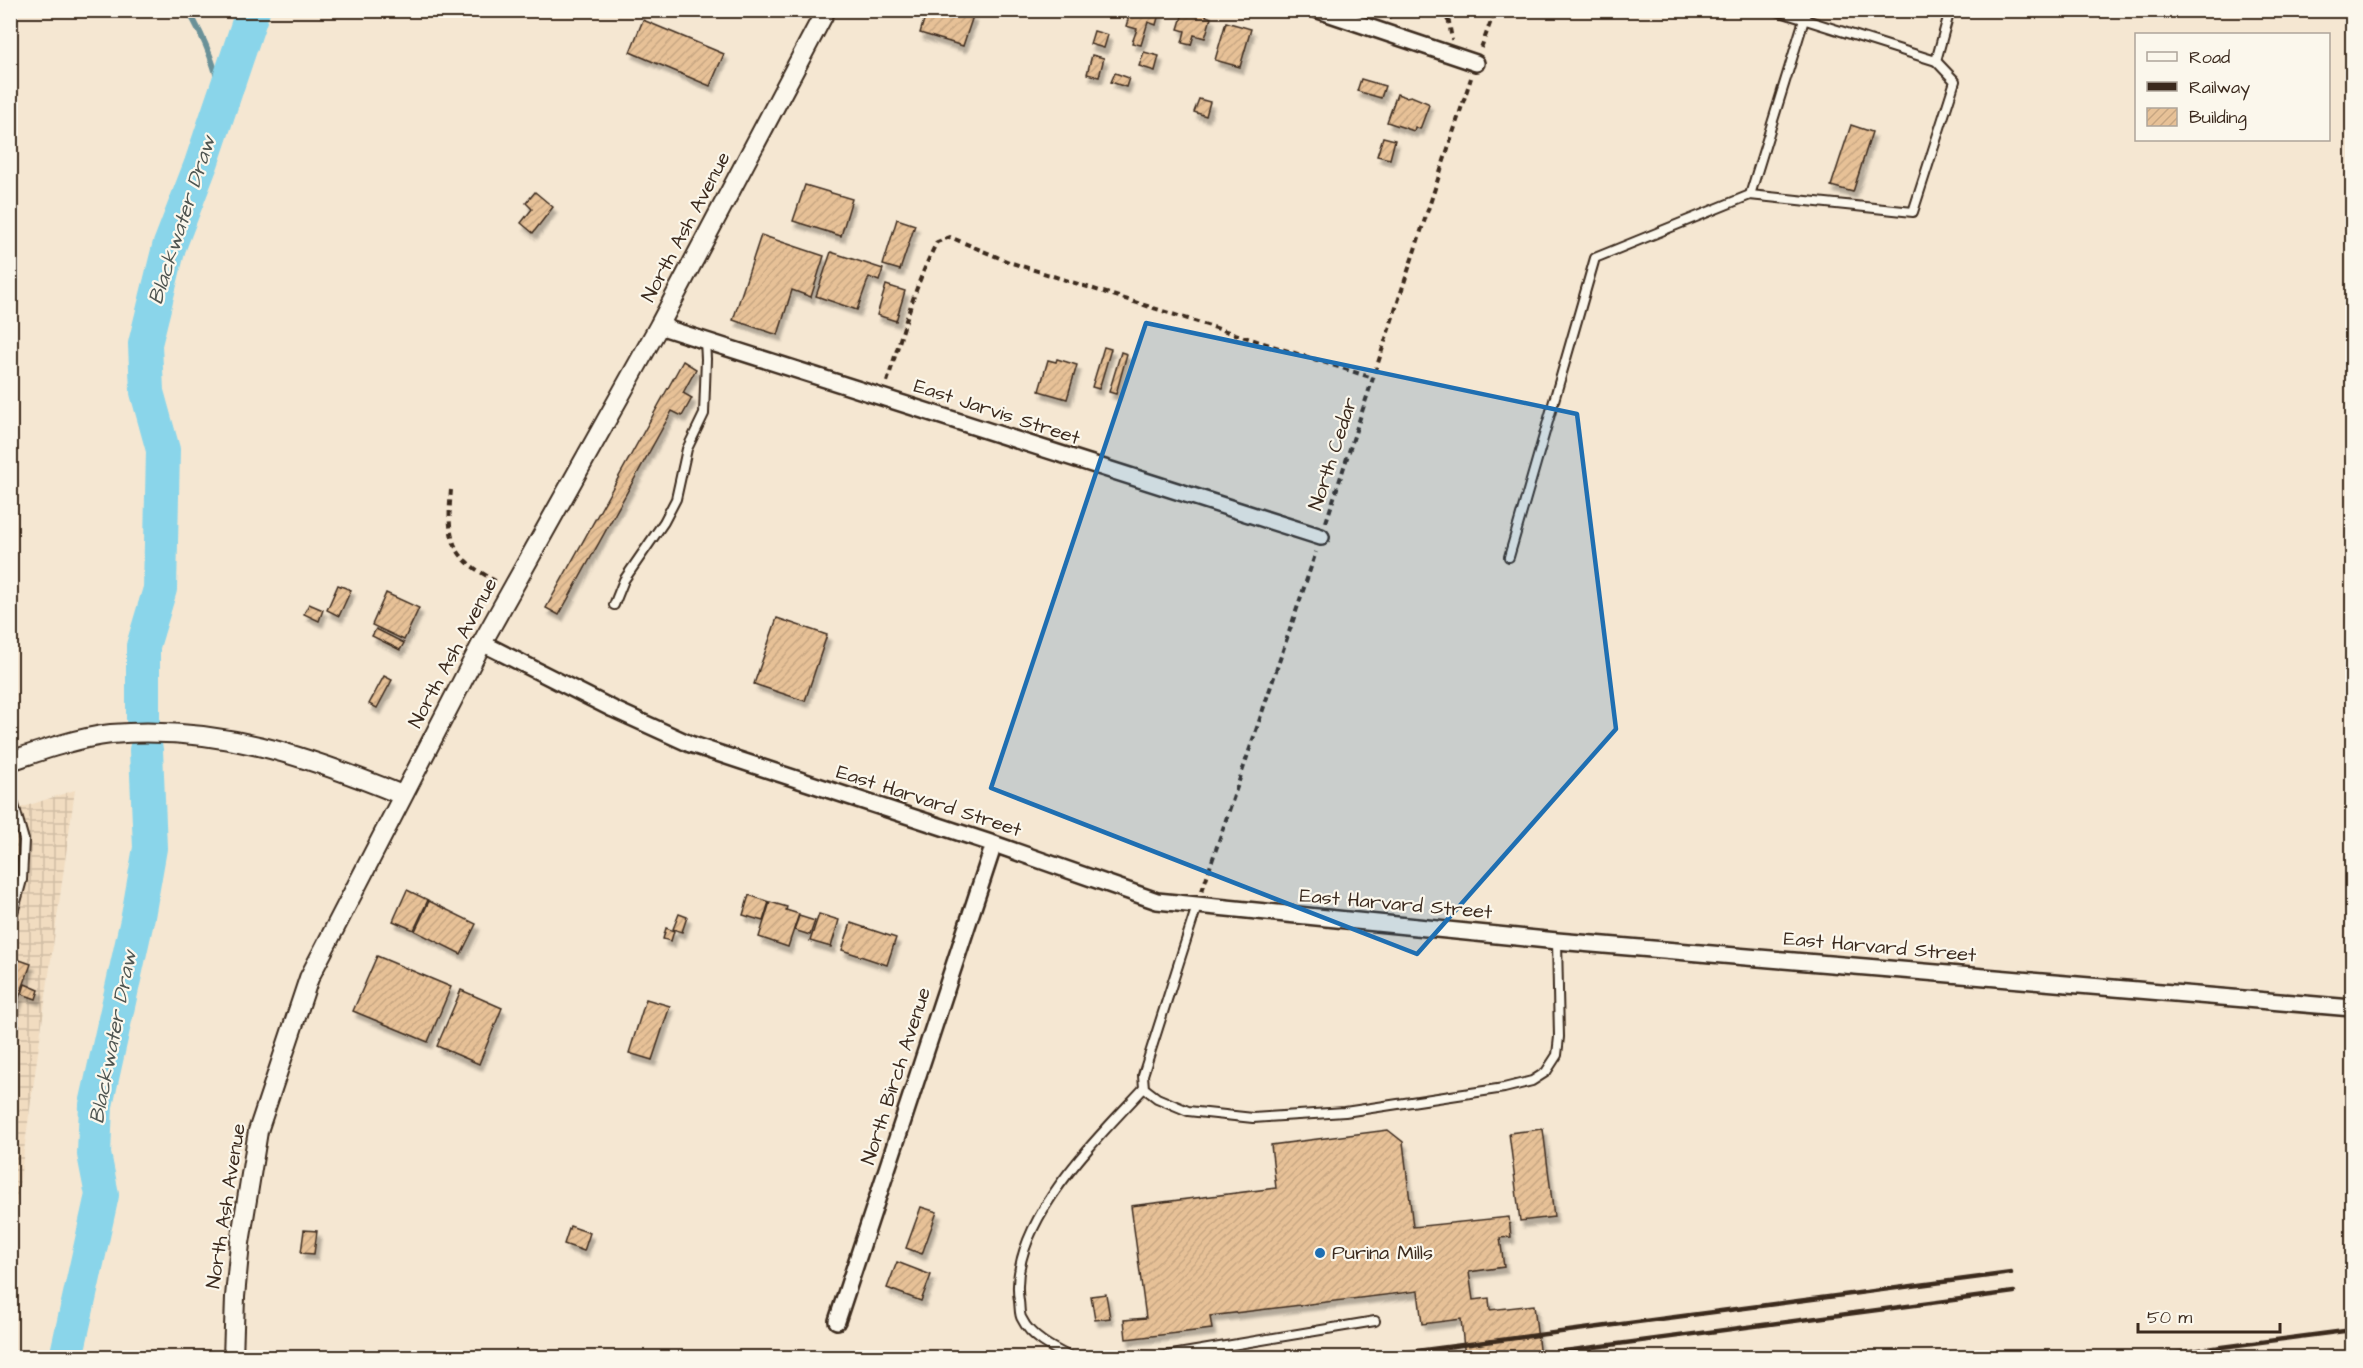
<svg xmlns="http://www.w3.org/2000/svg" width="2363" height="1368" font-family="'Architects Daughter',sans-serif">
<defs>
<pattern id="industrial-grid" width="8" height="8" patternUnits="userSpaceOnUse" patternTransform="scale(1.5)"><rect width="8" height="8" fill="#f1dcc0"/><path d="M0 4h8M4 0v8" fill="none" stroke="#d0bda5"/></pattern>
<pattern id="building-hatch" width="6" height="6" patternUnits="userSpaceOnUse" patternTransform="scale(1.5)"><rect width="6" height="6" fill="#e7c197"/><path d="M-1 1l2-2M0 6l6-6M5 7l2-2" fill="none" stroke="#c7a682"/></pattern>
<filter id="shadow"><feDropShadow dx="3.5" dy="6" stdDeviation="1.5" flood-color="#0004"/></filter>
</defs>
<rect width="100%" height="100%" fill="#f5e7d2"/>
<filter id="ink" filterUnits="userSpaceOnUse"><feTurbulence type="fractalNoise" baseFrequency=".0167" numOctaves="2"/><feDisplacementMap in="SourceGraphic" scale="12" xChannelSelector="R" yChannelSelector="G"/><feConvolveMatrix kernelMatrix="1 2 1 2 8 2 1 2 1" color-interpolation-filters="sRGB"/></filter>
<g filter="url(#ink)">
<!-- industrial -->
<path fill="url(#industrial-grid)" d="M75,790l-64,453v-432z"/>
<g fill="none" stroke-linecap="round" stroke-linejoin="round">
<!-- stream -->
<path stroke="#6a9198" stroke-width="6" d="M188,10c17,29 29,58 34,91"/>
<!-- river -->
<g stroke="#8ad5ea" stroke-width="34">
<path d="M143,719v-73l17,-57 3,-139 -16,-58 -2,-48 24,-97 32,-83 52,-154"/>
<path d="M66,1358l36,-163 -8,-41 2,-49 42,-189 12,-68 -4,-98"/>
</g>
</g>
<!-- building -->
<g fill="url(#building-hatch)" stroke="#3b2a1e" stroke-width="1.5" filter="url(#shadow)">
<path d="M927,10h29l17,6 -10,30 -43,-13z"/>
<path d="M1131,10h29l-4,15 -8,-3 -7,23 -9,-2 5,-14 -11,-3z"/>
<path d="M1184,10l16,4 1,-3 6,1 -1,4 5,2 -6,20 -11,-3 -3,10 -9,-2 3,-12 -7,-2z"/>
<path d="M643,20l81,34 -14,32 -80,-34z"/>
<path d="M1226,22l25,7 -11,38 -25,-7z"/>
<path d="M1094,31l14,4 -4,13 -14,-4z"/>
<path d="M1144,52l15,4 -4,15 -16,-5z"/>
<path d="M1092,55l12,3 -5,19 -12,-3z"/>
<path d="M1115,73l14,5 -3,9 -15,-5z"/>
<path d="M1361,79l24,7 -4,12 -24,-7z"/>
<path d="M1397,94l9,3 5,-1 17,7 1,2 -9,24 -5,-2 -1,4 -27,-9z"/>
<path d="M1199,99l11,3 -4,14 -12,-4z"/>
<path d="M1851,125l21,7 -19,60 -22,-6z"/>
<path d="M1383,137l12,3 -5,19 -13,-3z"/>
<path d="M805,185l47,14 -11,37 -48,-15z"/>
<path d="M535,192l18,15 -20,26 -12,-10 11,-14 -6,-6z"/>
<path d="M897,219l18,6 -15,45 -17,-5z"/>
<path d="M761,235l63,21 -13,41 -19,-7 -14,45 -45,-15z"/>
<path d="M831,252l52,17 -4,12 -10,-4 -12,33 -41,-14z"/>
<path d="M886,285l19,6 -9,30 -19,-6z"/>
<path d="M1104,347l7,2 -12,40 -7,-2z"/>
<path d="M1121,352l6,2 -11,40 -7,-2z"/>
<path d="M1057,359l20,6 -10,34 -28,-8 9,-31 8,2z"/>
<path d="M683,361l13,8 -13,24 9,5 -10,18 -10,-5 -113,204 -13,-7z"/>
<path d="M338,585l13,5 -12,26 -12,-6z"/>
<path d="M386,593l33,15 -15,32 -32,-15z"/>
<path d="M309,604l14,6 -4,11 -15,-7z"/>
<path d="M777,618l50,17 -22,66 -51,-17z"/>
<path d="M376,629l28,14 -4,7 -28,-14z"/>
<path d="M384,676l8,4 -15,28 -8,-4z"/>
<path d="M407,890l21,10 -14,30 -21,-9z"/>
<path d="M749,895l20,7 -6,19 -20,-6z"/>
<path d="M429,901l47,23 -15,30 -46,-23z"/>
<path d="M770,902l17,5 -1,3 13,4 -11,33 -29,-10z"/>
<path d="M679,914l8,3 -5,15 -9,-3z"/>
<path d="M819,914l20,6 -8,27 -21,-6z"/>
<path d="M799,916l16,5 -5,14 -16,-5z"/>
<path d="M851,923l45,15 -9,27 -45,-15z"/>
<path d="M666,928l8,3 -3,10 -8,-2z"/>
<path d="M377,956l74,31 -23,55 -75,-31z"/>
<path d="M11,957l20,7 -21,59v-64z"/>
<path d="M25,984l14,6 -3,9 -14,-5z"/>
<path d="M461,990l41,18 -23,56 -42,-18z"/>
<path d="M646,999l24,7 -18,54 -23,-7z"/>
<path d="M1543,1129l11,88 -34,4 -11,-88z"/>
<path d="M1388,1130l15,12 10,85 96,-10 2,20 -11,1 4,29 -35,5 4,28 16,-2 1,12 44,-5 6,53h-75l-4,-39 -39,5 -4,-33 -208,25 2,13 -86,10 -2,-19 22,-2 -15,-112 145,-18 -5,-43z"/>
<path d="M921,1207l16,5 -15,42 -16,-6z"/>
<path d="M570,1226l20,7 -6,18 -20,-7z"/>
<path d="M304,1230l13,1 -3,23 -13,-1z"/>
<path d="M897,1262l34,13 -10,26 -34,-13z"/>
<path d="M1106,1294l4,24 -15,2 -4,-24z"/>
</g>
<g fill="none" stroke-linecap="round" stroke-linejoin="round">
<!-- service casing -->
<g stroke="#3b2a1e" stroke-width="12">
<g id="service">
<path d="M1774,10l162,51 14,-51"/>
<path d="M1807,10l-57,185 163,17 42,-131 -19,-20"/>
<path d="M1509,557l86,-299 155,-63"/>
<path d="M614,605l10,-25 40,-58 12,-23 11,-50 17,-35 2,-55 -1,-19"/>
<path d="M10,791l14,49 -2,40 -12,44"/>
<path d="M1197,906l-54,169 1,13 13,10 31,13 65,7 92,-6 159,-24 28,-7 14,-9 11,-17 2,-18 -2,-96"/>
<path d="M1072,1358c-18,-9 -41,-20 -50,-39 -3,-4 -2,-12 -3,-18 -12,-76 78,-162 125,-213"/>
<path d="M1154,1358l221,-37"/>
</g>
</g>
<!-- minor casing -->
<g stroke="#3b2a1e" stroke-width="20">
<g id="minor">
<path d="M1318,10l158,53"/>
<path d="M659,326l662,211"/>
<path d="M482,643l131,66 77,35 304,100 163,57 400,40 795,67"/>
<path d="M837,1321l157,-477"/>
</g>
</g>
<!-- tertiary casing -->
<g stroke="#3b2a1e" stroke-width="22">
<g id="tertiary">
<path d="M10,761c33,-11 67,-23 101,-27 106,-9 196,22 291,61"/>
<path d="M233,1358l2,-61 5,-54 18,-112 51,-153 173,-335 177,-317 167,-316"/>
</g>
</g>
<!-- path -->
<g stroke="#3b2a1e" stroke-width="4" stroke-dasharray="6 4.5" stroke-linecap="butt">
<path d="M1441,10l8,12 3,18"/>
<path d="M1388,18l8,-8"/>
<path d="M1481,48l14,-38"/>
<path d="M887,382c15,-47 27,-96 50,-140l13,-5 59,25 364,116"/>
<path d="M451,490c-2,24 -5,53 15,71 8,8 21,15 31,21"/>
<path d="M1326,522l145,-444"/>
<path d="M1202,891l114,-339"/>
</g>
<!-- service -->
<use href="#service" stroke="#fbf7ec" stroke-width="8"/>
<!-- minor -->
<use href="#minor" stroke="#fbf7ec" stroke-width="15"/>
<!-- tertiary -->
<use href="#tertiary" stroke="#fbf7ec" stroke-width="18"/>
<!-- rail -->
<g stroke="#3b2a1e" stroke-width="4.5">
<path d="M1363,1358l648,-85"/>
<path d="M1512,1358l502,-66"/>
<path d="M2138,1358l214,-28"/>
</g>
</g>
</g>
<!-- marked area -->
<path fill="#1f6fb2" fill-opacity="0.2" stroke="#1f6fb2" stroke-width="4.5" stroke-linejoin="round" d="M1146,323l431,91 39,315 -199,225 -426,-166z"/>
<!-- markers -->
<circle fill="#1f6fb2" stroke="#fbf7ec" stroke-width="2" cx="1320" cy="1253" r="6"/>
<g text-anchor="middle" dominant-baseline="central" stroke-width="4.5" stroke-linejoin="round" paint-order="stroke">
<!-- street labels -->
<g font-size="20" fill="#3b2a1e" stroke="#fbf7ec">
<text transform="translate(686 227) rotate(-62)">North Ash Avenue</text>
<text transform="translate(997 412) rotate(18)">East Jarvis Street</text>
<text transform="translate(1333 454) rotate(-72)">North Cedar</text>
<text transform="translate(453 653) rotate(-62)">North Ash Avenue</text>
<text transform="translate(929 801) rotate(18)">East Harvard Street</text>
<text transform="translate(1396 904) rotate(5)">East Harvard Street</text>
<text transform="translate(1880 947) rotate(5)">East Harvard Street</text>
<text transform="translate(896 1076) rotate(-72)">North Birch Avenue</text>
<text transform="translate(226 1206) rotate(-81)">North Ash Avenue</text>
</g>
<!-- poi labels -->
<g font-size="20" fill="#3b2a1e" stroke="#fbf7ec" text-anchor="start">
<text x="1332" y="1253">Purina Mills</text>
</g>
<!-- water labels -->
<g font-size="21" font-style="italic" fill="#4f5551" stroke="#fbf7ec">
<text transform="translate(182 220) rotate(-72)">Blackwater Draw</text>
<text transform="translate(113 1037) rotate(-79)">Blackwater Draw</text>
</g>
</g>
<!-- margin -->
<rect width="2363" height="1368" fill="none" stroke="#fbf7ec" stroke-width="36"/>
<rect x="18" y="18" width="2327" height="1332" fill="none" stroke="#3b2a1e" stroke-width="2" filter="url(#ink)"/>
<!-- legend -->
<rect x="2135" y="33" width="195" height="108" fill="#fbf7ec" stroke="#aea59a" stroke-width="1.5"/>
<rect x="2147" y="52" width="30" height="9" fill="#fbf7ec" stroke="#aea59a" stroke-width="1.5"/>
<text x="2189" y="63" font-size="18" fill="#3b2a1e">Road</text>
<rect x="2147" y="82" width="30" height="9" fill="#3b2a1e" stroke="#aea59a" stroke-width="1.5"/>
<text x="2189" y="93" font-size="18" fill="#3b2a1e">Railway</text>
<rect x="2147" y="108" width="30" height="18" fill="url(#building-hatch)" stroke="#aea59a" stroke-width="1.5"/>
<text x="2189" y="123" font-size="18" fill="#3b2a1e">Building</text>
<!-- scale -->
<path d="M2138 1323v9h142v-9" fill="none" stroke="#3b2a1e" stroke-width="3"/>
<text x="2147" y="1323" font-size="18" fill="#3b2a1e" stroke="#fbf7ec" stroke-width="4.5" paint-order="stroke">50 m</text>
</svg>
